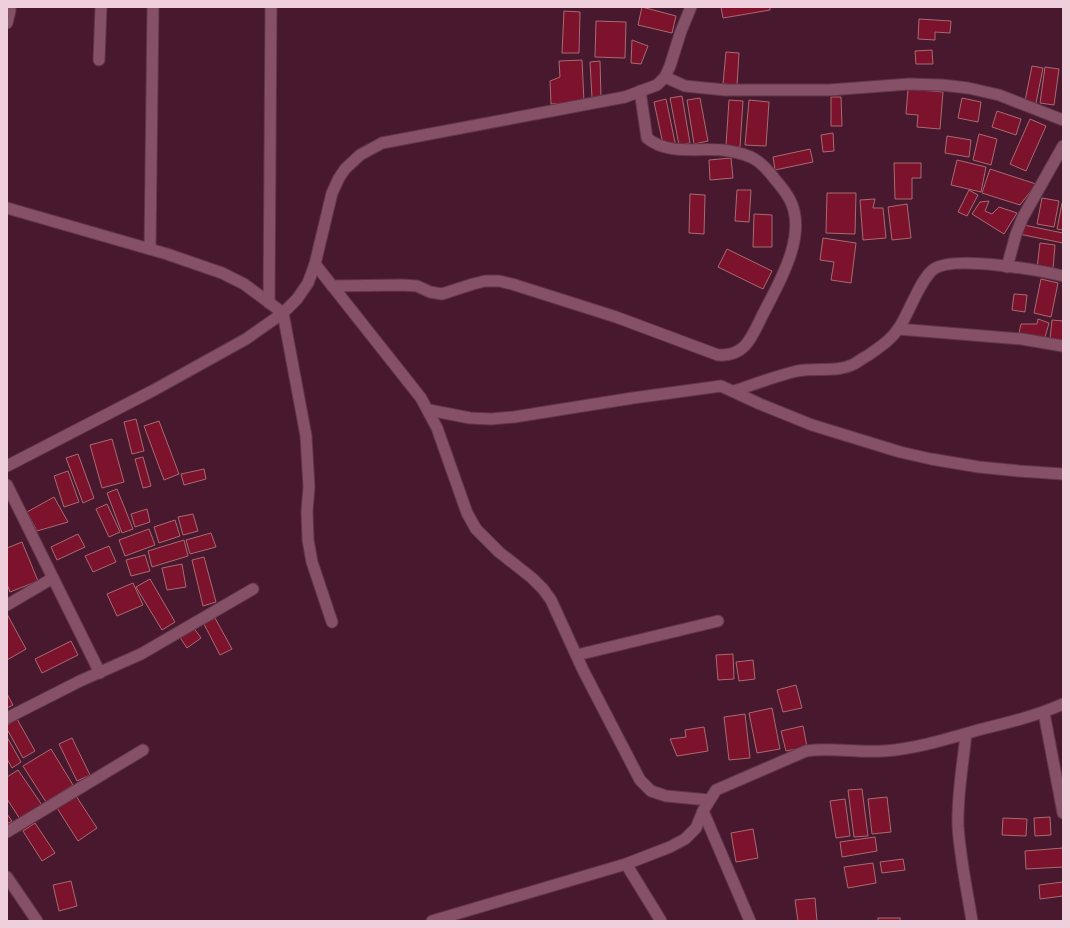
<svg xmlns="http://www.w3.org/2000/svg" width="1070" height="928" font-family="'IBM Plex Sans',sans-serif">
<rect width="100%" height="100%" fill="#48182f"/>
<!-- building -->
<g fill="#7c122c" stroke="#a86b71">
<path d="M642,7l34,9 -4,17 -34,-8z"/>
<path d="M721,7h49v3l-47,8z"/>
<path d="M564,11l16,1 -1,41h-17z"/>
<path d="M919,19l32,2 -1,12 -15,-1v8l-17,-1z"/>
<path d="M596,21l30,1 -1,36 -30,-1z"/>
<path d="M632,40l16,6 -7,18 -10,-1z"/>
<path d="M932,50l1,14h-17l-1,-13z"/>
<path d="M726,52l13,1 -2,32 -14,-1z"/>
<path d="M582,60l2,42 -33,2 -1,-23 10,-4 -1,-16z"/>
<path d="M600,61l1,37h-9l-2,-36z"/>
<path d="M1032,66l11,2 -7,35 -11,-2z"/>
<path d="M1045,67l14,2 -5,36 -14,-2z"/>
<path d="M908,89l35,3 -3,37 -23,-2 1,-12 -12,-1z"/>
<path d="M682,96l8,47 -11,2 -9,-47z"/>
<path d="M831,97h10l1,29h-11z"/>
<path d="M700,98l8,43 -14,3 -7,-44z"/>
<path d="M962,98l19,4 -3,20 -20,-4z"/>
<path d="M666,99l10,48 -13,-3 -9,-42z"/>
<path d="M729,100l14,1 -3,46 -14,-1z"/>
<path d="M749,100l20,2 -3,44 -21,-1z"/>
<path d="M997,111l24,8 -5,16 -24,-8z"/>
<path d="M1030,119l16,7 -20,45 -16,-7z"/>
<path d="M833,133l1,18 -11,1 -2,-17z"/>
<path d="M979,134l18,5 -6,26 -18,-5z"/>
<path d="M947,136l24,4 -2,17 -24,-4z"/>
<path d="M810,149l3,13 -38,8 -2,-13z"/>
<path d="M731,158l2,20 -23,2 -1,-20z"/>
<path d="M957,160l29,7 -5,25 -30,-7z"/>
<path d="M894,163h27v15h-9v21h-17z"/>
<path d="M990,169l46,15 -16,21 -38,-12z"/>
<path d="M737,190h14l-2,32 -14,-1z"/>
<path d="M969,190l9,5 -11,21 -9,-4z"/>
<path d="M827,193h29l-1,41 -29,-1z"/>
<path d="M690,194l15,1 -1,39 -15,-1z"/>
<path d="M1042,198l17,3 -5,26 -17,-3z"/>
<path d="M875,199l-2,9h10l3,30 -23,2 -3,-40z"/>
<path d="M989,201l-4,10 7,3 7,-7 18,6 -13,21 -32,-20 8,-12z"/>
<path d="M1062,203h1v27l-6,-1z"/>
<path d="M907,204l4,34 -19,2 -4,-33z"/>
<path d="M754,214l18,1v32h-19z"/>
<path d="M1024,225l39,8v10l-44,-9z"/>
<path d="M823,238l33,5 -5,40 -20,-3 3,-18 -14,-2z"/>
<path d="M1040,243l15,2 -2,24 -16,-1z"/>
<path d="M727,249l45,22 -9,18 -45,-22z"/>
<path d="M1041,279l17,4 -7,34 -17,-4z"/>
<path d="M1014,294l13,1 -2,17 -13,-2z"/>
<path d="M1038,319l11,4 -5,18 -25,-8 2,-9h16z"/>
<path d="M1052,320l11,1v20l-13,-2z"/>
<path d="M136,419l8,32 -12,3 -8,-32z"/>
<path d="M159,421l20,53 -15,6 -20,-54z"/>
<path d="M112,439l12,43 -22,6 -12,-43z"/>
<path d="M78,454l16,44 -11,5 -17,-45z"/>
<path d="M143,457l8,29 -8,2 -8,-29z"/>
<path d="M204,469l2,10 -22,6 -3,-11z"/>
<path d="M68,471l11,31 -15,5 -10,-31z"/>
<path d="M117,489l16,40 -11,4 -15,-40z"/>
<path d="M54,497l14,25 -31,9 -10,-19z"/>
<path d="M107,504l13,28 -11,5 -13,-28z"/>
<path d="M147,509l3,13 -15,5 -4,-13z"/>
<path d="M193,514l5,17 -15,4 -5,-18z"/>
<path d="M175,520l5,16 -21,7 -5,-16z"/>
<path d="M149,529l6,16 -30,11 -6,-16z"/>
<path d="M211,533l5,14 -26,7 -4,-14z"/>
<path d="M78,534l7,13 -28,13 -6,-13z"/>
<path d="M184,540l4,16 -36,11 -4,-16z"/>
<path d="M22,542l16,39 -28,11 -3,-8v-36z"/>
<path d="M109,546l7,16 -23,10 -8,-16z"/>
<path d="M145,555l5,16 -19,5 -5,-16z"/>
<path d="M204,557l12,45 -13,4 -11,-46z"/>
<path d="M182,564l4,23 -19,3 -5,-22z"/>
<path d="M150,579l25,43 -13,8 -26,-43z"/>
<path d="M133,583l10,22 -26,11 -10,-22z"/>
<path d="M7,614l19,35 -19,11z"/>
<path d="M215,618l17,31 -12,6 -16,-31z"/>
<path d="M193,627l8,11 -14,10 -8,-12z"/>
<path d="M71,641l7,14 -36,18 -7,-14z"/>
<path d="M733,654l1,25 -16,1 -2,-25z"/>
<path d="M753,660l2,19 -16,2 -3,-19z"/>
<path d="M796,685l6,23 -19,4 -6,-22z"/>
<path d="M7,694l6,11 -6,3z"/>
<path d="M772,708l8,41 -23,4 -8,-40z"/>
<path d="M745,714l5,44 -21,2 -5,-43z"/>
<path d="M17,719l18,32 -12,7 -16,-29v-4z"/>
<path d="M803,726l4,21 -21,4 -5,-20z"/>
<path d="M704,727l4,24 -31,5 -7,-17 16,-2 -1,-7z"/>
<path d="M7,737l14,25 -9,6 -5,-9z"/>
<path d="M72,738l18,37 -13,6 -18,-37z"/>
<path d="M51,749l22,36 -27,17 -23,-36z"/>
<path d="M18,770l24,35 -22,14 -13,-20v-22z"/>
<path d="M862,789l6,47 -14,1 -6,-47z"/>
<path d="M76,796l21,32 -19,13 -21,-33z"/>
<path d="M887,797l4,35 -19,2 -4,-35z"/>
<path d="M845,799l5,37 -14,2 -6,-37z"/>
<path d="M7,814l5,7 -5,3z"/>
<path d="M1050,817l1,18 -16,1 -1,-18z"/>
<path d="M1003,818l24,1 -1,17 -24,-1z"/>
<path d="M35,823l20,30 -13,8 -19,-30z"/>
<path d="M753,829l5,29 -22,4 -5,-29z"/>
<path d="M875,837l2,14 -35,6 -2,-15z"/>
<path d="M1063,848v19l-37,2 -1,-18z"/>
<path d="M903,859l2,11 -23,3 -2,-11z"/>
<path d="M873,863l3,20 -28,5 -4,-21z"/>
<path d="M71,881l6,25 -18,5 -6,-26z"/>
<path d="M1063,882v14l-23,3 -1,-14z"/>
<path d="M815,898l2,23h-19l-3,-21z"/>
<rect x="878" y="918" width="22" height="3"/>
</g>
<g fill="none" stroke-linecap="round" stroke-linejoin="round">
<!-- minor casing -->
<g stroke="#5f364a" stroke-width="13">
<g id="minor">
<path d="M7,23l3,-12v-4"/>
<path d="M99,60l2,-53"/>
<path d="M665,77l20,9 40,4h104l80,-6 33,1 26,3 31,7 64,25"/>
<path d="M7,208l160,46 55,19 22,11 39,29 23,123 3,51 -2,24 1,29 4,22 20,60"/>
<path d="M150,249l3,-242"/>
<path d="M315,264l106,134 16,30 30,85 9,16 23,23 33,26 11,11 8,11 32,70 57,110 11,11 15,5 43,4"/>
<path d="M1007,267l9,-33 7,-17 40,-71"/>
<path d="M332,286l70,-1 15,1 13,6 12,2 31,-10 12,-3h14l13,3 104,33 102,38c28,2 34,-19 45,-41 16,-31 45,-79 27,-114 -4,-8 -10,-15 -16,-22 -14,-18 -22,-23 -45,-27 -27,-5 -59,6 -82,-13l-7,-47"/>
<path d="M269,303l2,-296"/>
<path d="M898,329l124,10 41,7"/>
<path d="M734,391c21,-7 42,-15 63,-20 19,-4 40,2 57,-7 4,-2 8,-6 13,-8 16,-11 27,-18 36,-35 8,-14 19,-44 31,-52 20,-14 104,1 129,7"/>
<path d="M429,410l41,8 21,1 23,-2 119,-19 88,-12 39,18 52,21 88,27 31,7 48,8 40,4 44,3"/>
<path d="M7,466l147,-76 92,-51 37,-26 14,-14 11,-16 7,-19 17,-71 7,-15 6,-9 15,-14 22,-12 243,-46 32,-12 8,-8 5,-11 11,-35 10,-24"/>
<path d="M7,485l93,188"/>
<path d="M7,605l46,-27"/>
<path d="M577,655l141,-34"/>
<path d="M1044,713l19,100"/>
<path d="M7,718l73,-37 61,-27 112,-65"/>
<path d="M966,734c-3,30 -9,61 -8,92 2,32 9,64 14,95"/>
<path d="M703,811l47,110"/>
<path d="M7,832l136,-82"/>
<path d="M626,864l35,57"/>
<path d="M7,877l30,44"/>
<path d="M432,921l194,-57 44,-17 15,-8 11,-11 7,-17 13,-21 90,-39c26,-4 51,2 77,0 32,-2 64,-12 95,-21 29,-7 58,-14 85,-26"/>
</g>
</g>
<!-- minor -->
<use href="#minor" stroke="#865067" stroke-width="11"/>
</g>
<!-- border -->
<rect width="1070" height="928" fill="none" stroke="#efcfdb" stroke-width="16"/>
</svg>
